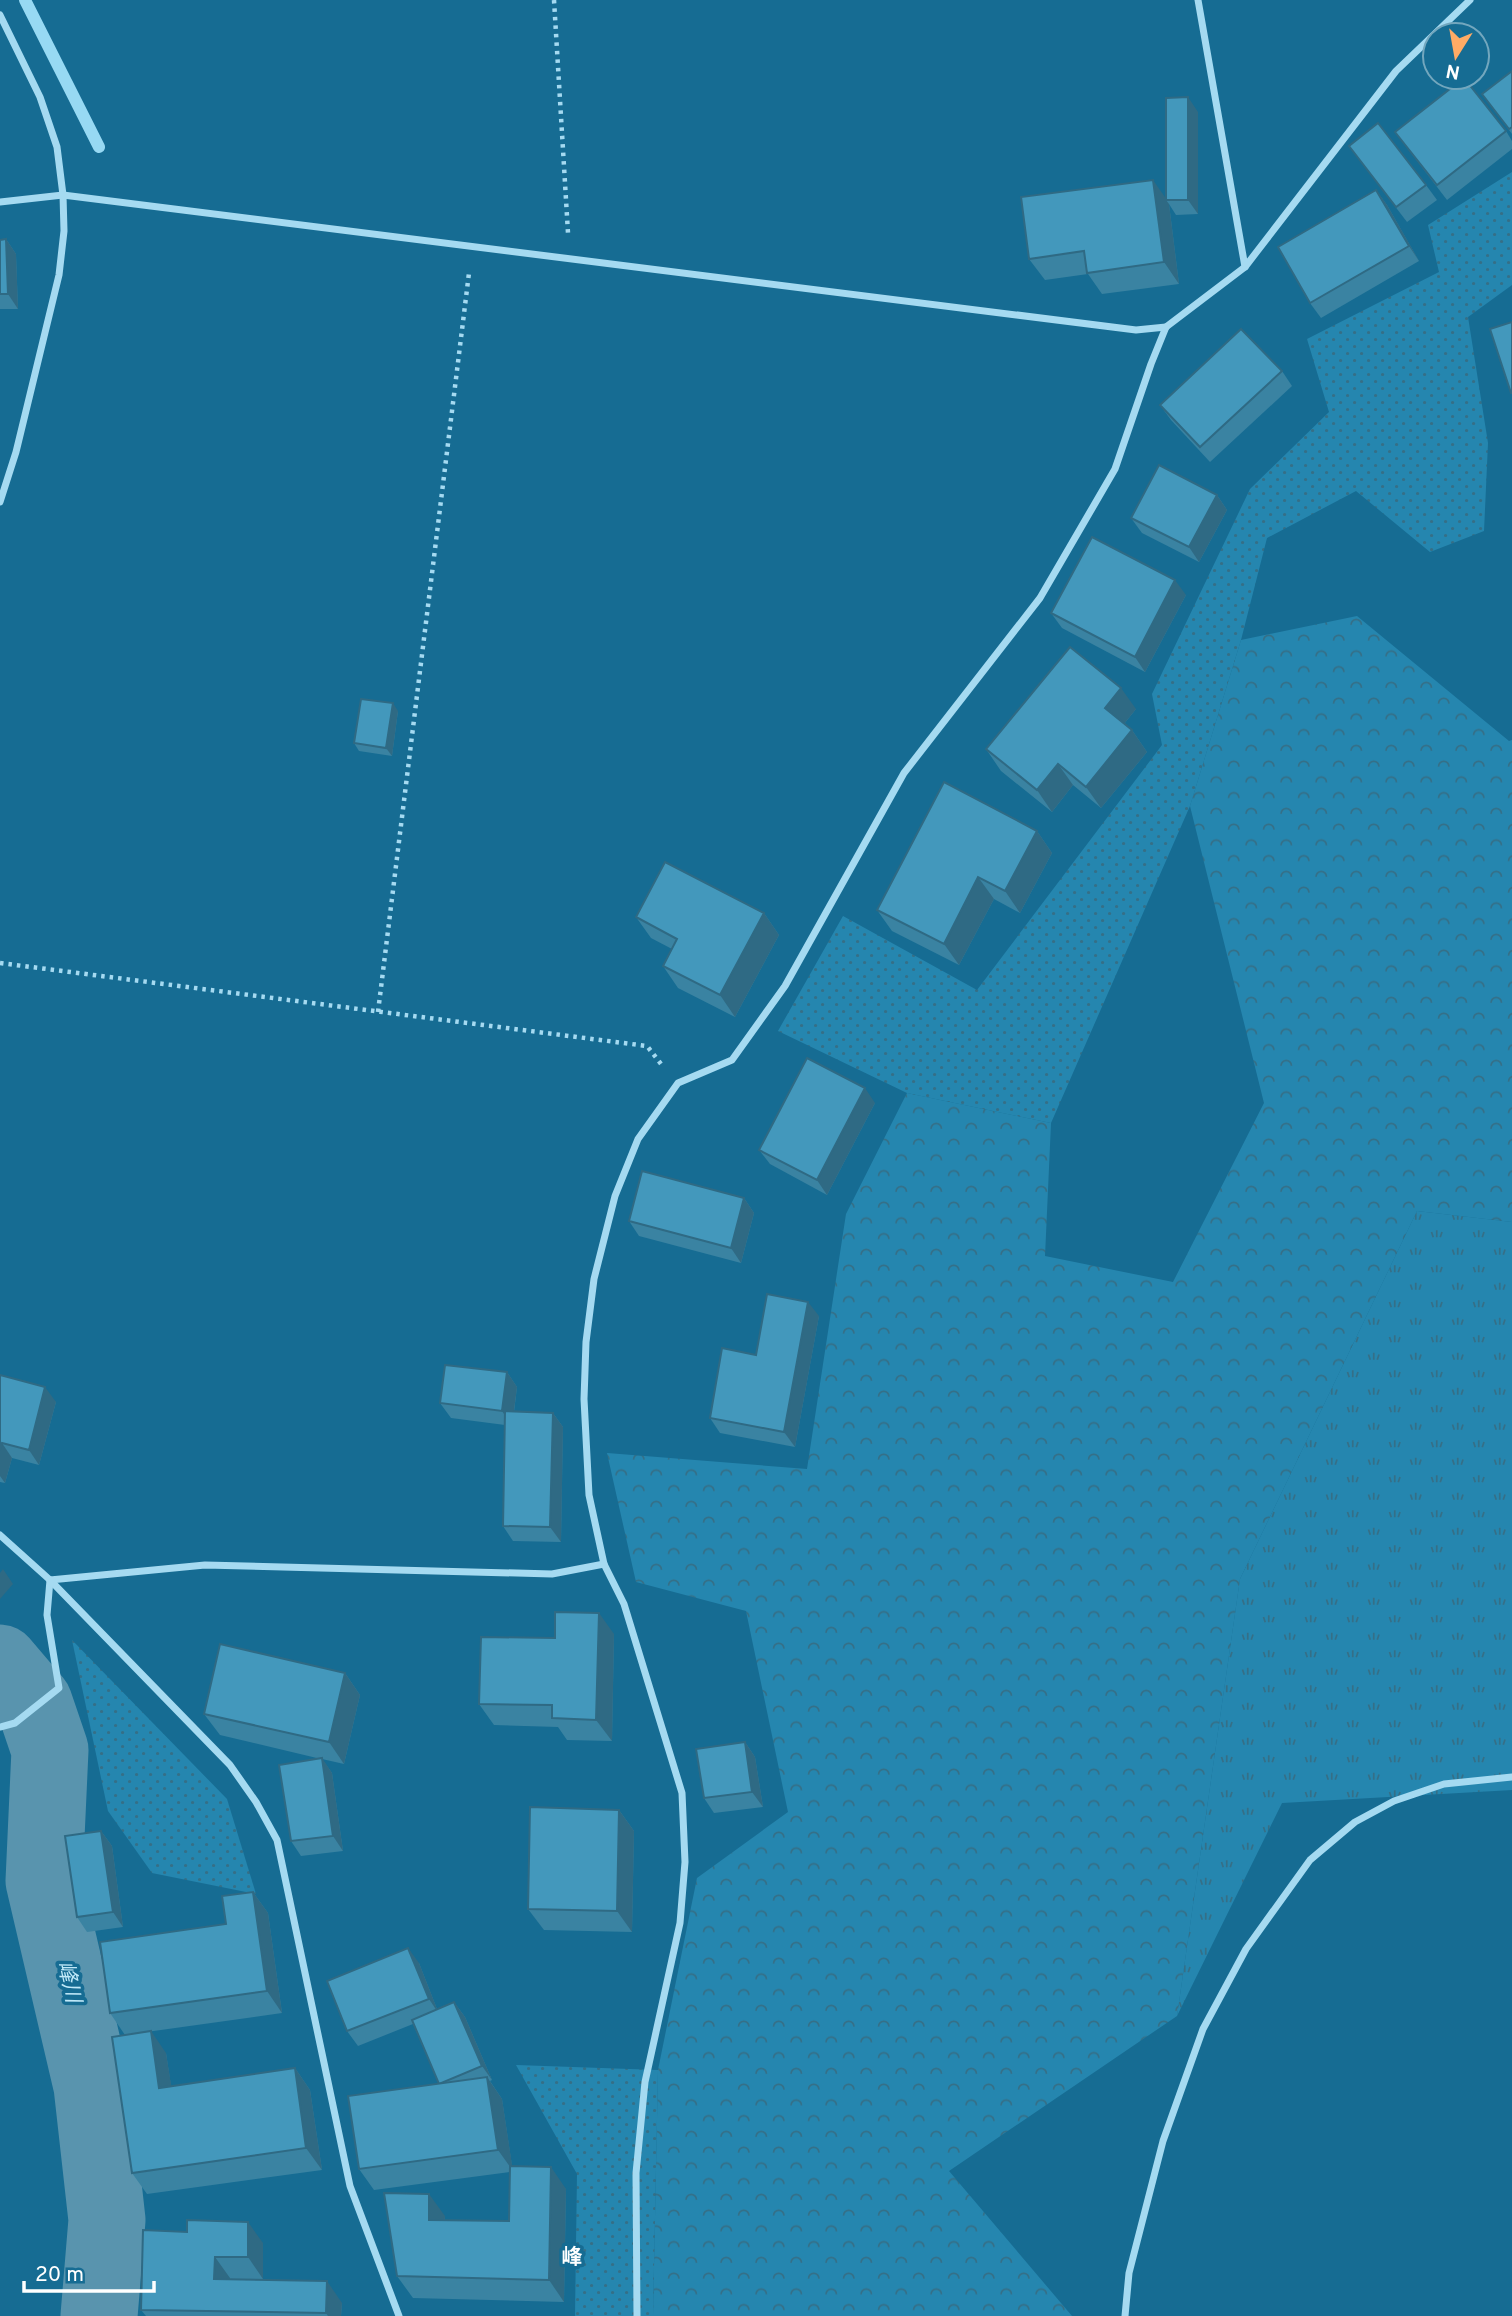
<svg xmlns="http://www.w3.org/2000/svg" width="1512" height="2316" font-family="Overpass,'Noto Sans JP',sans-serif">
<defs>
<pattern id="grass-tufts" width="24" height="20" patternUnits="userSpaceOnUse" patternTransform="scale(1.75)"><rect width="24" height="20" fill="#2586af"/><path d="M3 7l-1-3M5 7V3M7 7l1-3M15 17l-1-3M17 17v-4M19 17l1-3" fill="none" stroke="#356f87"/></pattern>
<pattern id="forest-crowns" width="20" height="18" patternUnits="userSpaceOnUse" patternTransform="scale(1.75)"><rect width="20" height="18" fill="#2586af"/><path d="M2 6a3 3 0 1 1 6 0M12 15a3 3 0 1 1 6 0" fill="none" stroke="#356f87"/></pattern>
<pattern id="garden-dots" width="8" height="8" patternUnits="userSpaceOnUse" patternTransform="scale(1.75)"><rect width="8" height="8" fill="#2586af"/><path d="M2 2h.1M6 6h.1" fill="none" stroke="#356f87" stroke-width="1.8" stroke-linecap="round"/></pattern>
</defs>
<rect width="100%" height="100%" fill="#166c93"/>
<!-- grass -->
<path fill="url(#grass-tufts)" d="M1417,1211l95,11v568l-230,13 -105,213 63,-437z"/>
<!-- forest -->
<path fill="url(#forest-crowns)" d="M1357,616l152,125 3,-1v482l-95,-11 -177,368 -63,437 -228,155 123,145h-419l5,-246 39,-192 91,-66 -42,-201 -110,-29 -29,-129 200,16 39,-255 61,-121 144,30 -6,133 128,26 91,-179 -74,-297 51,-166z"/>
<!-- garden -->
<g fill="url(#garden-dots)">
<path d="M1512,172v113l-44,32 20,126 -4,88 -54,21 -74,-61 -89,47 -26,102 -51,166 -139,317 -144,-30 -129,-62 65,-115 134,74 185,-245 -10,-51 98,-205 79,-77 -22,-73 132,-67 -11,-47z"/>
<path d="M72,1640l155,159 29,95 -104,-21 -44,-62z"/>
<path d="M516,2065l142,5 -5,246h-78l2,-142z"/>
</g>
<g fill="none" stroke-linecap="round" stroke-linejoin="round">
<!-- stream -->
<path stroke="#97d9f3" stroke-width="12" d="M25,0l74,147"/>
<!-- river -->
<path stroke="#5994ae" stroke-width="77" d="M0,1663l34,40 16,47 -6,131 48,205 15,134 -8,96"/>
<!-- path -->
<g stroke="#a5daf1" stroke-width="4.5" stroke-dasharray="3.5 5" stroke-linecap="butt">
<path d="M554,0l14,233"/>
<path d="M0,963l647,83 14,18"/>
<path d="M378,1012l91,-739"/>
</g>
<!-- street -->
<g stroke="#a5daf1" stroke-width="7">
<path d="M1198,0l47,267"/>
<path d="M0,15l40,82 17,50 6,48 1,36 -5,44 -43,177 -16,50"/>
<path d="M0,202l63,-7 1073,135 30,-3"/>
<path d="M0,1535l50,45 180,185 26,37 21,38 73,346 49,130"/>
<path d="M50,1580l155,-15 347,9 52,-10"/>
<path d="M0,1727l15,-4 44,-35 -12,-73 3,-35"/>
<path d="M637,2316l-1,-143 9,-91 35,-159 5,-61 -3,-69 -58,-189 -20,-40 -15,-69 -5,-96 2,-57 8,-63 21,-83 23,-57 40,-56 54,-23 53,-74 119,-213 136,-175 75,-129 36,-105 15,-37 79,-60 151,-196 74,-71"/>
<path d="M1125,2316l4,-43 34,-132 40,-112 43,-80 64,-89 45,-38 39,-21 50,-17 68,-7"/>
</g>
</g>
<!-- wall -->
<g fill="#3a83a2">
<path d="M1512,71v63l-30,-40z"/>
<path d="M1198,112v102l-22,1 -7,-11 10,80 -77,10 -14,-20 -43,6 -16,-21 137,-61z"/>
<path d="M1506,131l6,10v8l-65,51 -52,-68z"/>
<path d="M1349,146l77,39 11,15 -30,22z"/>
<path d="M1376,190l11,15 32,56 -98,57 -11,-15z"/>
<path d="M6,239l10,15 2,55h-18v-69z"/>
<path d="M1282,371l10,15 -82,76 -39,-42 -11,-15z"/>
<path d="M1217,495l10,15 -28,52 -57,-29 -11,-15z"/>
<path d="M1186,595l-41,77 -83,-44 -11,-15z"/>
<path d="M1136,709l-12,15 8,6 15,22 -46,56 -28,-23 -21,27 -51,-41 -15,-22z"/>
<path d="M398,711l-6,45 -33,-5 -5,-8z"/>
<path d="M1037,831l15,22 -32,60 -26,-14 -35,66 -67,-34 -15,-21z"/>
<path d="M764,913l15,22 -44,82 -57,-29 -15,-22 9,-17 -21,-11 -15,-21z"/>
<path d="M875,1103l-48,92 -57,-31 -11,-14z"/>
<path d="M744,1198l10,15 -13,50 -102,-27 -10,-15z"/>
<path d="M819,1316l-24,131 -75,-14 -10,-15 46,-63z"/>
<path d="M507,1372l10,15 -3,25 39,1 10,14 -2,115 -48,-1 -10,-15 2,-101 -54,-7 -11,-15z"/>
<path d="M0,1375l56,27 -17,63 -27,-7 -7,25 -5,-1z"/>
<path d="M614,1634l-2,107 -45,-1 -9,-13 -64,-2 -15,-21 76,-66z"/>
<path d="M345,1673l15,22 -16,69 -22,-5 10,14 11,78 -42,5 -10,-15 30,-82 -101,-24 -16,-21z"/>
<path d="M745,1742l10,15 8,50 -49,6 -10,-15z"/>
<path d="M619,1810l15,21 -2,101 -88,-2 -16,-21z"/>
<path d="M101,1831l11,15 11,81 -36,5 -10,-15z"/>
<path d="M253,1892l15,21 14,100 -157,22 -15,-22 116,-89z"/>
<path d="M419,1963l18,46 17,-7 11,15 27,63 -2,1 12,18 10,67 54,23 -2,113 -151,-4 -16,-22 48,-60v4l64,1 1,-49 -136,18 -15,-21 80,-85 -26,-60 -55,22 -11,-15z"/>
<path d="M166,2053l5,33 124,-18 15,22 12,80 -175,24 -15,-21z"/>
<path d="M143,2230l120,13v36h-33l112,24 -1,13h-195l-5,-6z"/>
</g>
<!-- shaded-wall -->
<g fill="#2f6a84">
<path d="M1188,97l10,15v102l-10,-14z"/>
<path d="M1153,180l14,20h-1l3,4 10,80 -15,-22z"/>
<path d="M1376,190l11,15 32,56 -10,-15z"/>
<path d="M6,239l10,15 2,55 -10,-15z"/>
<path d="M1217,495l10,15 -28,52 -10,-15z"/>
<path d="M1175,580l11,15 -41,77 -10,-15z"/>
<path d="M1121,688l15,21 -16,20 -15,-21z"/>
<path d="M393,703l5,8 -6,45 -6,-8z"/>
<path d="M1132,730l15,22 -46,56 -15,-21z"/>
<path d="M1058,764l15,21 -21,27 -15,-22z"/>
<path d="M1037,831l15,22 -32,60 -15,-22z"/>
<path d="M978,877l16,22 -35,66 -15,-21z"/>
<path d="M764,913l15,22 -44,82 -15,-22z"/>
<path d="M865,1088l10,15 -48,92 -10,-15z"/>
<path d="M744,1198l10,15 -13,50 -10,-15z"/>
<path d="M808,1302l11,14 -24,131 -11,-15z"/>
<path d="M507,1372l10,15 -5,39 -10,-15z"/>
<path d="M45,1387l11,15 -17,63 -10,-15z"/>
<path d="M553,1413l10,14 -2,115 -11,-15z"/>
<path d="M2,1443l10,15 -7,25 -5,-7v-26z"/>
<path d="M3,1569l10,15 -13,15v-26z"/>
<path d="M599,1613l15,21 -2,107 -16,-21z"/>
<path d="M345,1673l15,22 -16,69 -15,-22z"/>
<path d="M745,1742l10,15 8,50 -11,-15z"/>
<path d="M322,1758l10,15 11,78 -10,-15z"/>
<path d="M619,1810l15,21 -2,101 -15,-21z"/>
<path d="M101,1831l11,15 11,81 -10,-15z"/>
<path d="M253,1892l15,21 14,100 -15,-22z"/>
<path d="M408,1948l11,15 20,51 -10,-15z"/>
<path d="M454,2002l11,15 27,63 -10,-14z"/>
<path d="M151,2031l15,22 9,56 -16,-21z"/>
<path d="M295,2068l15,22 12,80 -16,-22z"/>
<path d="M487,2077l15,22 11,72 -15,-21z"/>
<path d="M551,2167l15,22 -2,113 -15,-22z"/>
<path d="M429,2194l16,22 -1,25 -15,-21z"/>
<path d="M248,2222l15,21v36l-15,-22z"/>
<path d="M215,2257l15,21 -1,22 -15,-21z"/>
<path d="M327,2281l15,22 -1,13h-13l-2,-3z"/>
</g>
<!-- building -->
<g fill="#4398bc" stroke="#2f6a84" stroke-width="2">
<path d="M1512,71v56l-3,2 -27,-35z"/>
<path d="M1464,78l42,53 -69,54 -42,-53z"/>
<path d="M1188,97v103h-22v-102z"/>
<path d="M1378,123l48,62 -30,22 -47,-61z"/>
<path d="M1153,180l11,82 -77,11 -3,-22 -55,8 -8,-62z"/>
<path d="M1376,190l33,56 -99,57 -32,-56z"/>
<path d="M6,239l2,55h-8v-54z"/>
<path d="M1512,322v71h-1l-21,-64z"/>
<path d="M1241,329l41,42 -82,76 -40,-42z"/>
<path d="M1159,465l58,30 -28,52 -58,-29z"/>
<path d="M1092,537l83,43 -40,77 -84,-44z"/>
<path d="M1070,647l51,41 -16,20 27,22 -46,57 -28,-23 -21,26 -51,-41z"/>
<path d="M361,699l32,4 -7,45 -32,-5z"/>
<path d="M944,782l93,49 -32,60 -27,-14 -34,67 -67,-34z"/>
<path d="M665,862l99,51 -44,82 -57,-29 14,-27 -41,-22z"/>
<path d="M807,1058l58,30 -48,92 -58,-30z"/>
<path d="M642,1171l102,27 -13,50 -102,-27z"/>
<path d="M767,1294l41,8 -24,130 -74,-14 12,-70 34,7z"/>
<path d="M445,1365l62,7 -5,39 -62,-8z"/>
<path d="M0,1375l45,12 -16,63 -27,-7 -2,7z"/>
<path d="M505,1411l48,2 -3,114 -47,-1z"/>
<path d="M555,1612l44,1 -3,107 -44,-2v-13l-73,-1 2,-67 74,1z"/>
<path d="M220,1644l125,29 -16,69 -125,-28z"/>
<path d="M745,1742l7,50 -48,6 -8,-49z"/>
<path d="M322,1758l11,78 -42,5 -12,-76z"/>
<path d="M530,1807l89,3 -2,101 -89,-2z"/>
<path d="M101,1831l12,81 -36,5 -12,-81z"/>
<path d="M253,1892l14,99 -157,22 -10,-71 126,-18 -4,-28z"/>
<path d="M408,1948l21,51 -82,32 -20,-50z"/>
<path d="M454,2002l28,64 -43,18 -27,-64z"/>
<path d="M151,2031l8,57 136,-20 11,80 -174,25 -20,-136z"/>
<path d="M487,2077l11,73 -139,19 -11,-73z"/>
<path d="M510,2166l41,1 -2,113 -152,-4 -13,-83 45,1v26l80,1z"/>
<path d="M187,2220l61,2v35h-33l-1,22 113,2 -1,32 -185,-3 2,-80 44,2z"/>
</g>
<g text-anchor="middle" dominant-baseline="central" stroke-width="7" stroke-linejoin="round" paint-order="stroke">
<!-- water labels -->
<g font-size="21" font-style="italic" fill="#c1e9f9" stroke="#166c93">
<text transform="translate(68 1982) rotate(77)">峰川</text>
</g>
<!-- neighbourhood labels -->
<g font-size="21" font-weight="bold" fill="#fff" stroke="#166c93">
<text x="572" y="2258">峰</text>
</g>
</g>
<!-- north arrow -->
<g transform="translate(1456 56) rotate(191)"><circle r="33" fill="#166c93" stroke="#73a7be" stroke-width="2"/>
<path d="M0-5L12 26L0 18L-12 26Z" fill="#ffab65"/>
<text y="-10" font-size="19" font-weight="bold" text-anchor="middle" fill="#ffffff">N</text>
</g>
<!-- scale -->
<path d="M24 2281v10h130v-10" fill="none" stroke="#ffffff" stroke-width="3.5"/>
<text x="35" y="2281" font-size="21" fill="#ffffff" stroke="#166c93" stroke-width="5" paint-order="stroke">20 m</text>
</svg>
